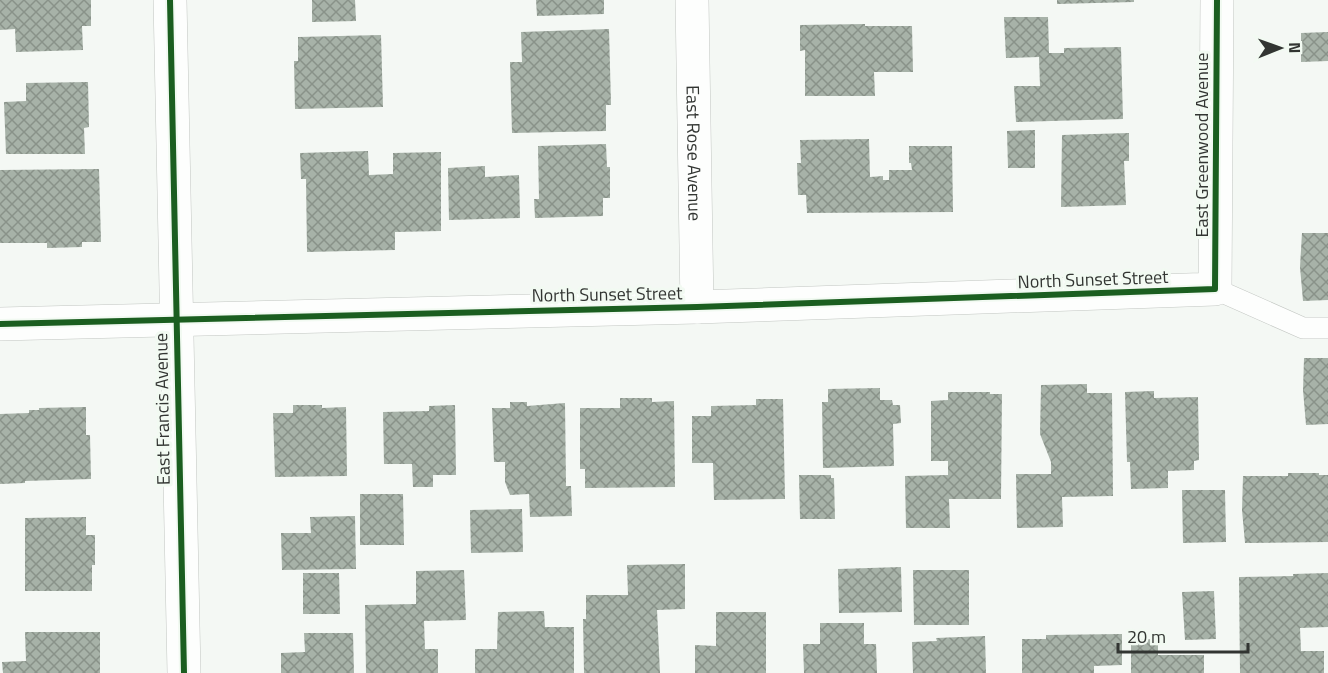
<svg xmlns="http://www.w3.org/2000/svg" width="1328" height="673" font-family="'Titillium Web',sans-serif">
<defs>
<pattern id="building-cross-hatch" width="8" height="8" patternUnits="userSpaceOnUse" patternTransform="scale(1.5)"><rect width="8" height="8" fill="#a7b2a8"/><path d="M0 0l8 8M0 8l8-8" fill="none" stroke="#899289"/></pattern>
</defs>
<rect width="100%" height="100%" fill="#f4f8f4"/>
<!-- building -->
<g fill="url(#building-cross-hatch)">
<path d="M0,0h91v26h-9l1,24 -67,2 -1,-23 -15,1z"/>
<path d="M312,0h43l1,21 -44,1z"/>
<path d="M536,0h68v14l-67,2z"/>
<path d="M1057,0h77v2l-77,2z"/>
<path d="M1004,17h44l1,36h15v-5l57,-1 2,72 -107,3 -2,-36h26l-1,-29 -33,1z"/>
<path d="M865,24v2h47l1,46h-39l1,24h-70v-46l-5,1v-26z"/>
<path d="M609,29l2,76h-5v26l-94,2 -2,-71h12l-1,-30z"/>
<path d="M1328,32v29l-27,1v-29z"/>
<path d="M381,35l2,72 -88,2 -1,-48h4v-24z"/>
<path d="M88,82l1,45 -5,1 1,26h-79l-2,-52 22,-1v-18z"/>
<path d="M1035,130v38h-27l-1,-37z"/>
<path d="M1129,133v28h-5l2,44 -65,2 1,-72z"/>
<path d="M869,139l1,38 13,-1v4h6v-10h23l-1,-7h-2v-17h43l1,66 -146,1 -1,-18h-8l-1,-32h4l-1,-23z"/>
<path d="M606,144l1,23h3v31h-7v18l-68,2 -1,-19h5l-1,-53z"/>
<path d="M368,151l1,24 24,-1v-21l48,-1v79l-46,1v18l-88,2 -1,-73h-5l-1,-26z"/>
<path d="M485,166v11l34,-2 1,43 -71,2 -1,-52z"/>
<path d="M99,169l2,73h-19v5l-35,1v-5h-47v-73z"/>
<path d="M1302,233h26v67l-25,1 -3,-34z"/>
<path d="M1304,358h24v66l-22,1 -3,-35z"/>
<path d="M1087,384v9h25l1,103 -51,1 1,30 -46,1 -1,-54h35v-12l-11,-28 1,-49z"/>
<path d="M880,388v12h12l1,5h7l1,18 -8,1 1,42 -71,2 -1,-66h6v-13z"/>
<path d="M1154,391v7l44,-1 1,63 -5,1v9l-26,1v17l-37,1 -1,-27h-3l-2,-70z"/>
<path d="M948,392h42v2h12l-1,105h-52l1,29h-44l-1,-52 43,-1v-14h-17v-60l17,-1z"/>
<path d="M620,398h32v4l22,-1 1,86 -90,1v-19h-5v-61h40z"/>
<path d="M756,399h27l2,100 -71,1 -1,-37h-21v-47h19v-10l45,-1z"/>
<path d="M510,402h17v4l38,-3 1,83h5l1,30 -42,1 -1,-23 -19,1 -5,-13v-20h-11l-2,-54h18z"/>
<path d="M293,405h29v3l24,-1 1,69 -72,1 -2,-64h20z"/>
<path d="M455,405l1,70h-23v12h-20l-1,-23h-28l-1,-52 46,-1v-5z"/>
<path d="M86,407v28h4l1,44 -66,2v2l-25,1v-70l29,-1v-3h10v-2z"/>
<path d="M1288,473h31v2h9v67l-83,1 -3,-33 1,-34h45z"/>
<path d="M799,475h32v3h3l1,41h-35z"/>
<path d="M1182,490h43l1,52 -43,1z"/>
<path d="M360,494h43l1,51h-44z"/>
<path d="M522,509l1,43 -52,1 -1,-43z"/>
<path d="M355,516l1,53 -74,1 -1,-37h30l-1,-16z"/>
<path d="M86,517v18h9v30h-3v26h-67v-73z"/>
<path d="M685,564v45l-28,1 3,63h-76l-1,-54h3v-24h42l-1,-30z"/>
<path d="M901,567l1,45 -63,1 -1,-44z"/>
<path d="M464,570l2,50 -42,1 1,28h13v24h-72l-1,-68 51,-1v-33z"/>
<path d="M913,570h56v55h-55z"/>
<path d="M303,573h36l1,41h-37z"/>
<path d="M1328,573v54l-28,1 1,23h23v22h-84l-1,-96 54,-1v-2z"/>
<path d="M1214,591l2,48 -31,1 -3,-48z"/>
<path d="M544,611l1,16h29v46h-99v-24h22l1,-37z"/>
<path d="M716,612h50v61h-71v-28l21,1z"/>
<path d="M820,623h44v21h12l1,29h-73l-1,-29h17z"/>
<path d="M25,632h75v41h-97l-1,-11 24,-1z"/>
<path d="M304,633h49l1,40h-73v-20l24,-1z"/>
<path d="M1122,634v31l-28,1v7h-72v-34h24v-4z"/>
<path d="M985,636l1,37h-73l-1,-31 25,-1 -1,-3z"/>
<path d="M1158,639v16h46v18h-73v-33z"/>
</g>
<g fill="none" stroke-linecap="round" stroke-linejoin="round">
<!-- service casing -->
<g stroke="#c2c6c2" stroke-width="22">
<path id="service" d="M1215,289l88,39h25"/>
</g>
<!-- minor casing -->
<g stroke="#c2c6c2" stroke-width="34">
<g id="minor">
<path d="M170,0l14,673"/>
<path id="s1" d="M692,0l5,307"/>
<path d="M0,324l697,-17 518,-18 2,-289"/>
</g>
</g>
<!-- service -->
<use href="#service" stroke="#fdfefd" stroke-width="21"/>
<!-- minor -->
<use href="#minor" stroke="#fdfefd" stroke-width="33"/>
<!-- cycleway casing -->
<g stroke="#f2faf2" stroke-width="10">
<g id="cycleway">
<path d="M170,0l14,673"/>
<path d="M0,324l697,-17 518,-18 2,-289"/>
</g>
</g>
<!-- cycleway -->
<use href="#cycleway" stroke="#1b5e20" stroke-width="6"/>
</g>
<g text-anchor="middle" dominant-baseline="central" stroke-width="6" stroke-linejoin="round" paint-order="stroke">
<!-- street labels -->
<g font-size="18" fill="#323532" stroke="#f2faf2">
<text transform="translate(1201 145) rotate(-90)">East Greenwood Avenue</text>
<text stroke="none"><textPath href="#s1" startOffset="153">East Rose Avenue</textPath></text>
<text transform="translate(1093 279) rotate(-2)">North Sunset Street</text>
<text transform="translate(607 294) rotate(-1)">North Sunset Street</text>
<text transform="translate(162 409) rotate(-91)">East Francis Avenue</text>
</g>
</g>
<!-- north arrow -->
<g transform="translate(1280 48) rotate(89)" stroke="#f2faf2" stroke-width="4.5" paint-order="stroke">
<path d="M0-4.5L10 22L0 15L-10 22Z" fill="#323532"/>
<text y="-9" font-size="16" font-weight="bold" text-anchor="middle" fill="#323532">N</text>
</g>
<!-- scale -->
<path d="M1118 643v9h130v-9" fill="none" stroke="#323532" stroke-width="3"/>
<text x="1127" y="643" font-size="18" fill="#323532" stroke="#f2faf2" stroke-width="4.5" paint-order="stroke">20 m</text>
</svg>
